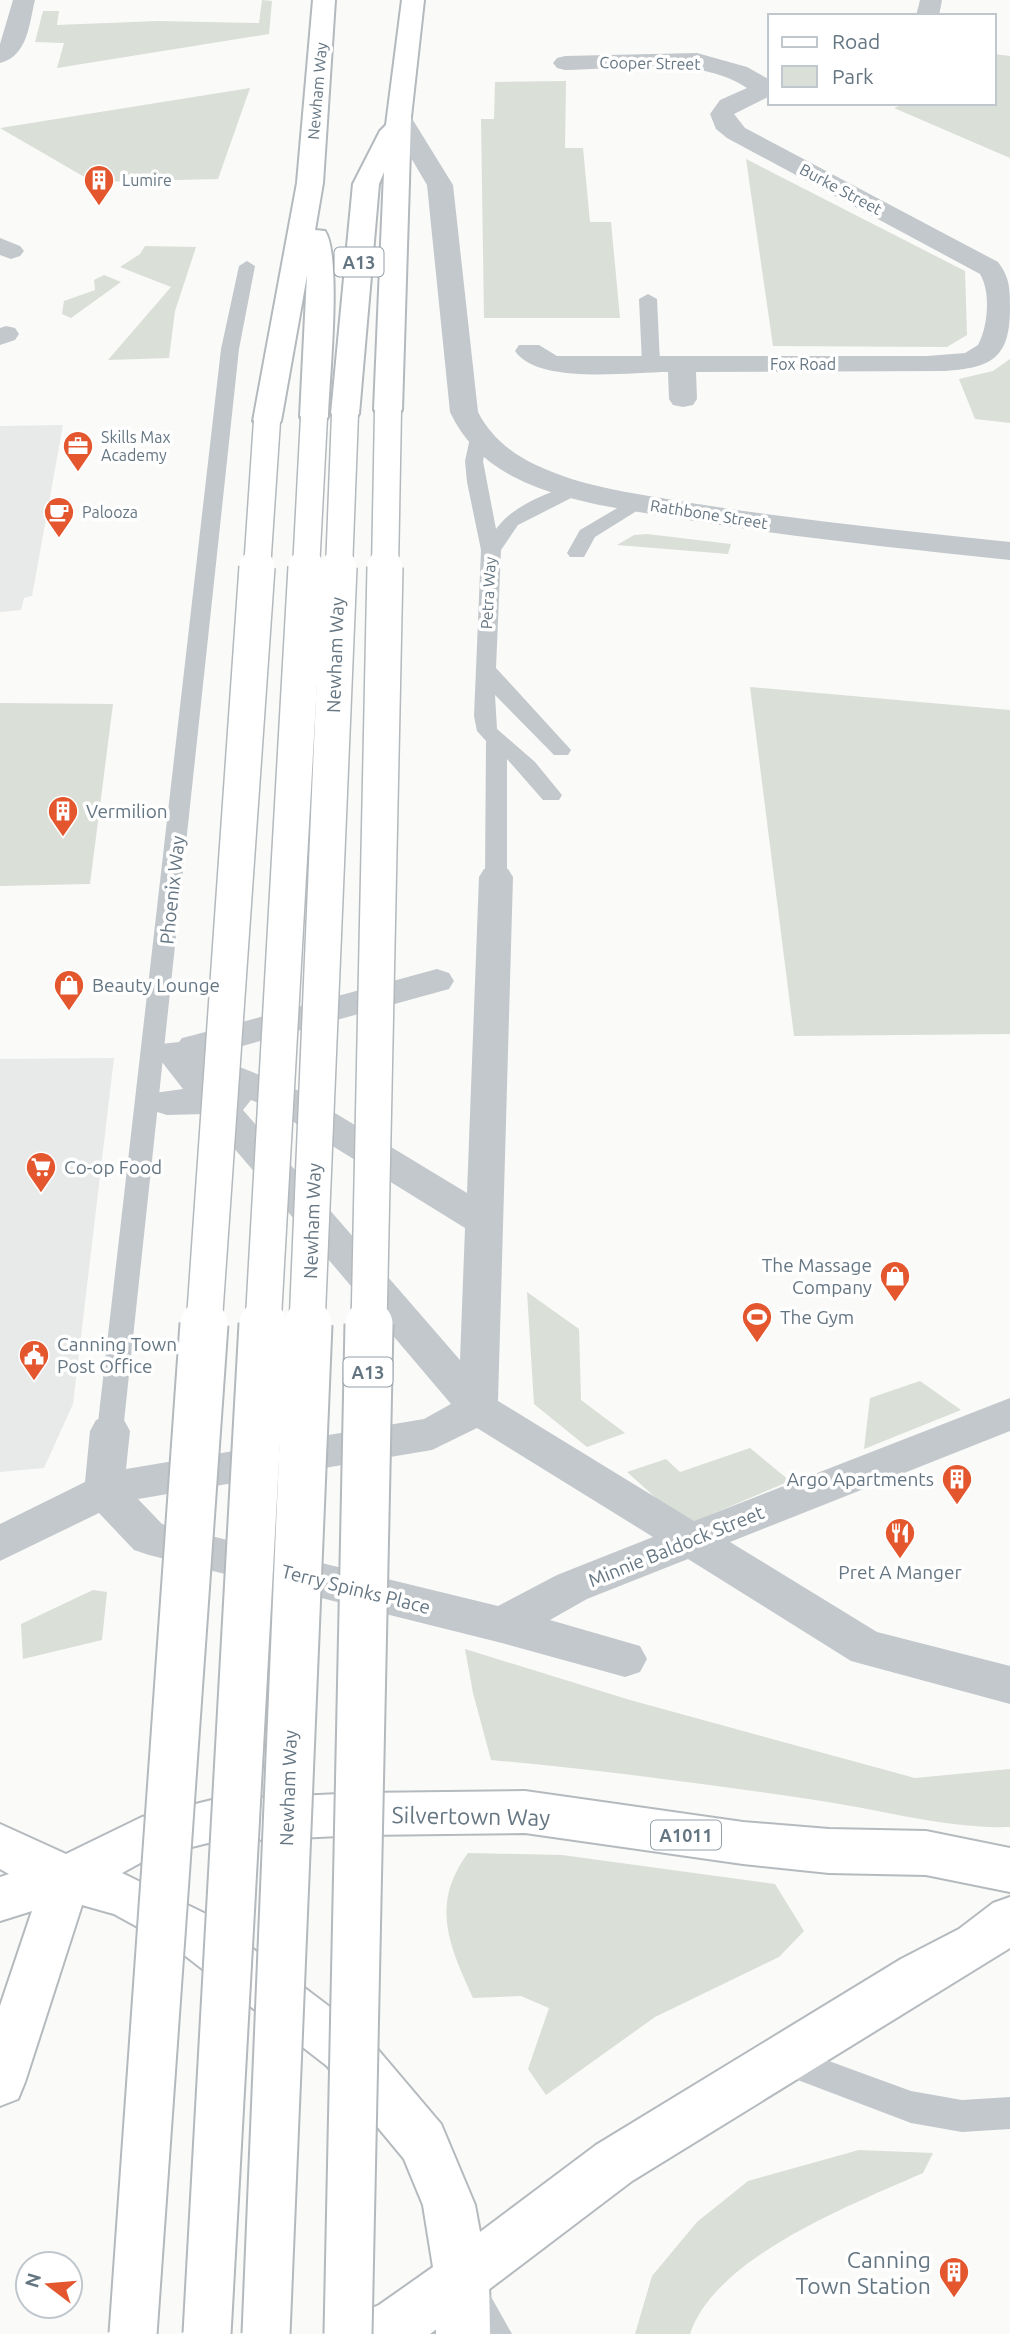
<svg xmlns="http://www.w3.org/2000/svg" width="1010" height="2334" font-family="Ubuntu,sans-serif">
<rect width="100%" height="100%" fill="#fafaf8"/>
<!-- built -->
<g fill="#e8e9e9">
<path d="M63,425l-31,171 -8,2 -3,12 -21,2v-186z"/>
<path d="M114,1058l-41,346 -29,64 -44,4v-413z"/>
</g>
<!-- green -->
<g fill="#dadfd7">
<path d="M262,0l10,1 -3,33 -212,34 7,-25 -29,-1 8,-31h16l-2,14 101,-4 101,2z"/>
<path d="M994,54l16,2v102l-116,-50 13,-5h87z"/>
<path d="M566,81l-1,67h18l7,74h21l9,96h-136l-3,-199h13l1,-37z"/>
<path d="M250,88l-32,91 -125,3 -93,-54z"/>
<path d="M746,159l219,112 2,64 -20,12 -174,-1z"/>
<path d="M145,246l51,1 -21,64 -6,47 -61,2 63,-73 -51,-20 20,-13z"/>
<path d="M104,275l17,7 -50,36 -9,-4 2,-13 31,-11 -1,-10z"/>
<path d="M1010,359v64l-35,-4 -16,-40 34,-8z"/>
<path d="M647,534l84,10 -3,10 -111,-9 17,-10z"/>
<path d="M750,687l260,23v324l-216,2z"/>
<path d="M0,703l113,1 -23,180 -90,2z"/>
<path d="M527,1292l52,37 2,71 44,33 -38,14 -53,-43z"/>
<path d="M920,1381l41,29 -97,39 6,-51z"/>
<path d="M750,1448l40,33 -104,44 -59,-53 39,-13 14,13z"/>
<path d="M93,1590l14,2 -5,48 -79,19 -2,-35z"/>
<path d="M465,1649l165,51 285,78 95,-9v58c-66,2 -131,-18 -195,-27 -108,-16 -216,-30 -324,-40l-18,-67z"/>
<path d="M468,1853l94,2 213,29 29,47 -25,26 -124,60 -109,78 -18,-26 21,-61 -28,-12 -48,2c-24,-53 -43,-94 -5,-145z"/>
<path d="M859,2150l74,3 -10,20c-70,31 -208,84 -233,161h-55l17,-58 45,-54 51,-41z"/>
</g>
<g fill="none" stroke-linecap="round" stroke-linejoin="round">
<!-- primary casing -->
<g stroke="#b5babe" stroke-width="4">
<path id="primary" d="M525,1791l218,31 86,7 97,2 84,17v44l-84,-17 -97,-2 -86,-9 -218,-31 -164,2 -149,7 -61,15 -29,16 86,42 155,117 78,92 34,81 5,27 116,-87 305,-186 58,-30 34,-26 17,-6v51l-378,233 -202,153h-83l8,-19 24,-10 54,-38 -10,-62 -19,-46 -77,-93 -153,-119 -60,-33 -32,-9 -57,177 -7,17 -18,7v-100l32,-95 -32,10v-44l9,-3 -9,-5v-45l66,30 76,-37 70,-17 149,-7z"/>
</g>
<!-- trunk casing -->
<g stroke="#b4b9bd" stroke-width="4">
<g id="trunk">
<path d="M313,0h22l-12,183 -8,47 10,1c17,25 4,151 3,186l-4,6 -10,3 -10,-3 -4,-6 7,-142 -26,146 -4,6 -10,3 -10,-3 -4,-6 44,-238z"/>
<path d="M402,0h22l-13,117 -9,293 -4,6 -10,3 -10,-3 -4,-6 10,-238 -5,12 -20,230 -4,6 -10,3 -10,-3 -4,-6 22,-230 27,-53 6,-6z"/>
<path d="M462,2252l19,8 8,19 1,55h-54l-1,-55 8,-19z"/>
</g>
</g>
<!-- service -->
<g fill="#c3c8cc" fill-rule="evenodd">
<path d="M247,261l8,5 -16,83 -116,1082 -4,8 -9,3 -9,-3 -4,-8 124,-1082 18,-83z"/>
<path d="M648,294l9,5 3,64 -9,5 -9,-5 -3,-64z"/>
<path d="M479,433l9,5 -5,23 13,68c17,-24 54,-38 82,-45l9,6 -69,35 -17,25 -5,118 75,82 -3,5h-14l-59,-60 2,34 38,33 27,33 -3,5h-16l-36,-41v118l-3,5h-16l-3,-5 1,-136 -9,-10 -3,-15 7,-166 -14,-68 -2,-21 5,-23z"/>
<path d="M636,497l9,6 -2,4 -48,30 -11,20h-14l-3,-4 13,-23z"/>
<path d="M785,2045l126,46 51,9 48,-3v32l-48,3 -51,-9 -137,-52 -5,-11 5,-11z"/>
<path d="M473,2281l12,5 27,48h-37l-19,-36 5,-12z"/>
</g>
<!-- pedestrian -->
<g fill="#c3c8cc" fill-rule="evenodd">
<path d="M0,238l20,8 4,5 -4,5 -9,3 -11,-4z"/>
<path d="M6,326l9,2 4,6 -4,6 -15,5v-17z"/>
<path d="M496,866l12,3 5,8 -15,524 196,120 316,-123v33l-280,111 147,90 133,34v38l-159,-43 -163,-102 -101,40 -37,21 90,26 7,13 -7,13 -15,5 -123,-34 -353,-88 -15,-5 -35,-37 -99,48v-37l85,-42 5,-51 6,-11 14,-5 14,5 6,11 -4,38 298,-50 27,-15 -246,-290 -38,1 -13,-4 -5,-9 5,-9 29,-4 -28,-36 6,-9 18,-2 3,-4 12,-3 243,-66 12,4 5,8 -5,8 -239,66 87,35 170,103 12,-316 5,-8zM251,1100l20,8 194,120 -5,132 -217,-250zM477,1428l176,109 -96,38 -59,31 -336,-82 -24,-25 294,-49z"/>
</g>
<!-- minor -->
<g fill="#c3c8cc" fill-rule="evenodd">
<path d="M13,0h22c-6,24 -7,56 -35,63v-19z"/>
<path d="M920,0h22l-3,16h-23z"/>
<path d="M697,53l50,14 23,13v16l-36,18 11,14 253,134c12,16 12,27 12,46 0,50 -18,60 -66,63l-248,1 1,27 -4,6 -10,2 -10,-2 -4,-6 -1,-27c-38,0 -130,13 -153,-21l4,-6h20l18,11h370l38,-3 13,-8c10,-18 13,-53 2,-71l-253,-136 -11,-9 -6,-15 10,-14 27,-12c-49,-33 -125,-19 -182,-18l-8,-2 -4,-5 4,-5 8,-2z"/>
</g>
<!-- tertiary -->
<path fill="#c3c8cc" fill-rule="evenodd" d="M399,110l9,2 45,73 25,227c12,24 34,42 58,53 48,23 103,29 155,38 106,17 213,28 319,39v18c-111,-12 -223,-23 -333,-42 -55,-9 -116,-16 -165,-42 -28,-15 -49,-36 -62,-64l-23,-227 -40,-68 3,-5z"/>
<!-- primary -->
<use href="#primary" fill="#fff" fill-rule="evenodd"/>
<!-- trunk -->
<use href="#trunk" fill="#fff" fill-rule="evenodd"/>
<!-- trunk-bridge-far2 casing -->
<g stroke="#b4b9bd" stroke-width="29" stroke-linecap="butt">
<g id="trunk-bridge-far2">
<path d="M257,569l10,-148"/>
<path d="M306,569l8,-152"/>
<path d="M339,569l6,-155"/>
<path d="M385,569l3,-159"/>
</g>
</g>
<!-- trunk-bridge-far1 casing -->
<g stroke="#b4b9bd" stroke-width="38" stroke-linecap="butt">
<g id="trunk-bridge-far1">
<path d="M204,1326l53,-759"/>
<path d="M263,1326l43,-759"/>
<path d="M307,1326l32,-759"/>
<path d="M369,1326l16,-759"/>
</g>
</g>
<!-- trunk-bridge casing -->
<g stroke="#b4b9bd" stroke-width="51" stroke-linecap="butt">
<g id="trunk-bridge">
<path d="M133,2334l71,-1010"/>
<path d="M207,2334l56,-1010"/>
<path d="M266,2334l42,-1010"/>
<path d="M348,2334l21,-1010"/>
</g>
</g>
<!-- trunk-bridge-far2 -->
<use href="#trunk-bridge-far2" stroke="#fff" stroke-width="26"/>
<!-- trunk-bridge-far1 -->
<use href="#trunk-bridge-far1" stroke="#fff" stroke-width="35"/>
<!-- trunk-bridge -->
<use href="#trunk-bridge" stroke="#fff" stroke-width="47"/>
</g>
<!-- icons -->
<defs>
<g id="building-pin" transform="scale(1.575)"><path d="M0 17L-7.5 6A9.5 9.5 0 1 1 7.5 6Z" fill="#e4572e" stroke="#fff"/><path d="M-4-6H4V6H1V3H-1V6H-4ZM-2.5-4.3h1.7v1.8h-1.7ZM.8-4.3h1.7v1.8H.8ZM-2.5-1h1.7V.8h-1.7ZM.8-1h1.7V.8H.8Z" fill="#fff"/></g>
<g id="office-pin" transform="scale(1.575)"><path d="M0 17L-7.5 6A9.5 9.5 0 1 1 7.5 6Z" fill="#e4572e" stroke="#fff"/><path d="M-6-3h4V-5.5h4V-3h4V5H-6ZM-1-4.5V-3h2v-1.5ZM-6 0V1H6V0Z" fill="#fff"/></g>
<g id="cafe-pin" transform="scale(1.575)"><path d="M0 17L-7.5 6A9.5 9.5 0 1 1 7.5 6Z" fill="#e4572e" stroke="#fff"/><path d="M-5.5-4.5H6V0H3Q3 3.5 0 3.5H-2.5Q-5.5 3.5-5.5 0ZM3-3.2v2h1.7v-2ZM-6 4.5H4V6H-6Z" fill="#fff"/></g>
<g id="shop-pin" transform="scale(1.575)"><path d="M0 17L-7.5 6A9.5 9.5 0 1 1 7.5 6Z" fill="#e4572e" stroke="#fff"/><path d="M-5-2.5h2.3a2.7 3.5 0 0 1 5.4 0H5L5.5 6h-11ZM-1.5-2.5h3a1.5 2.3 0 0 0-3 0Z" fill="#fff"/></g>
<g id="supermarket-pin" transform="scale(1.575)"><path d="M0 17L-7.5 6A9.5 9.5 0 1 1 7.5 6Z" fill="#e4572e" stroke="#fff"/><path d="M-6-5.5h2.5l.6 2H6L4.5 2H-2.5L-4.4-4H-6ZM-1.5 3.2a1.3 1.3 0 1 0 .1 0ZM3 3.2a1.3 1.3 0 1 0 .1 0Z" fill="#fff"/></g>
<g id="stadium-pin" transform="scale(1.575)"><path d="M0 17L-7.5 6A9.5 9.5 0 1 1 7.5 6Z" fill="#e4572e" stroke="#fff"/><path d="M0-5a6.5 5 0 1 0 0 10a6.5 5 0 1 0 0-10ZM-3.5-1.8h7v3.6h-7Z" fill="#fff"/></g>
<g id="civic-pin" transform="scale(1.575)"><path d="M0 17L-7.5 6A9.5 9.5 0 1 1 7.5 6Z" fill="#e4572e" stroke="#fff"/><path d="M-.6-6.5H3V-4.5H.6V-3L4-1V1h2V6H-6V1h2V-1L-.6-3ZM-1.2 2.5V6h2.4V2.5Z" fill="#fff"/></g>
<g id="restaurant-pin" transform="scale(1.575)"><path d="M0 17L-7.5 6A9.5 9.5 0 1 1 7.5 6Z" fill="#e4572e" stroke="#fff"/><path d="M-5-6h1v4h1v-4h1v4h1v-4h1v5L-1.5 .5V6h-2V.5L-5-1ZM5-6V6H3V1.5H1.5Q1.5-4 5-6Z" fill="#fff"/></g>
</defs>
<g fill-rule="evenodd">
<use href="#building-pin" x="99" y="180"/>
<use href="#office-pin" x="78" y="446"/>
<use href="#cafe-pin" x="59" y="512"/>
<use href="#building-pin" x="63" y="811"/>
<use href="#shop-pin" x="69" y="985"/>
<use href="#supermarket-pin" x="41" y="1167"/>
<use href="#shop-pin" x="895" y="1276"/>
<use href="#stadium-pin" x="757" y="1317"/>
<use href="#civic-pin" x="34" y="1355"/>
<use href="#building-pin" x="957" y="1479"/>
<use href="#restaurant-pin" x="900" y="1533"/>
<use href="#building-pin" x="954" y="2272"/>
</g>
<g text-anchor="middle" dominant-baseline="central" stroke-width="7" stroke-linejoin="round" paint-order="stroke">
<!-- far-street labels -->
<g font-size="16" fill="#657683" stroke="#fff">
<text transform="translate(650 63) rotate(1)">Cooper Street</text>
<text transform="translate(317 91) rotate(-85)">Newham Way</text>
<text transform="translate(841 189) rotate(28)">Burke Street</text>
<text x="803" y="364">Fox Road</text>
<text transform="translate(709 514) rotate(9)">Rathbone Street</text>
<text transform="translate(488 593) rotate(-87)">Petra Way</text>
</g>
<!-- far-poi labels -->
<g font-size="16" fill="#657683" stroke="#fff" text-anchor="start">
<text x="122" y="180">Lumire</text>
<text x="101" y="437">Skills Max<tspan x="101" dy="18">Academy</tspan></text>
<text x="82" y="512">Palooza</text>
</g>
<!-- shield labels -->
<g fill="#fff" stroke="#939fa8" stroke-width="2">
<rect x="334.5" y="247.5" width="49" height="29" rx="5"/>
<rect x="343.5" y="1357.5" width="49" height="29" rx="5"/>
<rect x="651" y="1820.5" width="70" height="29" rx="5"/>
</g>
<g font-size="18" font-weight="bold" fill="#657683">
<text x="359" y="262">A13</text>
<text x="368" y="1372">A13</text>
<text x="686" y="1835">A1011</text>
</g>
<!-- street labels -->
<g font-size="19" fill="#657683" stroke="#fff">
<text transform="translate(335 655) rotate(-88)">Newham Way</text>
<text transform="translate(172 890) rotate(-84)">Phoenix Way</text>
<text transform="translate(312 1221) rotate(-88)">Newham Way</text>
<text transform="translate(676 1546) rotate(-22)">Minnie Baldock Street</text>
<text transform="translate(356 1589) rotate(14)">Terry Spinks Place</text>
<text transform="translate(288 1788) rotate(-88)">Newham Way</text>
</g>
<!-- poi labels -->
<g font-size="19" fill="#657683" stroke="#fff" text-anchor="start">
<text x="86" y="811">Vermilion</text>
<text x="92" y="985">Beauty Lounge</text>
<text x="64" y="1167">Co-op Food</text>
<text x="872" y="1265" text-anchor="end">The Massage<tspan x="872" dy="22">Company</tspan></text>
<text x="780" y="1317">The Gym</text>
<text x="57" y="1344">Canning Town<tspan x="57" dy="22">Post Office</tspan></text>
<text x="934" y="1479" text-anchor="end">Argo Apartments</text>
<text x="900" y="1572" text-anchor="middle">Pret A Manger</text>
</g>
<!-- near-street labels -->
<g font-size="23" fill="#657683" stroke="#fff">
<text transform="translate(471 1816) rotate(1)">Silvertown Way</text>
</g>
<!-- near-poi labels -->
<g font-size="23" fill="#657683" stroke="#fff" text-anchor="end">
<text x="931" y="2259">Canning<tspan x="931" dy="26">Town Station</tspan></text>
</g>
</g>
<!-- legend -->
<rect x="768" y="14" width="228" height="91" fill="#ffffff" stroke="#c1c8cd" stroke-width="2"/>
<rect x="782" y="37" width="35" height="10" fill="#ffffff" stroke="#c1c8cd" stroke-width="2"/>
<text x="832" y="49" font-size="21" fill="#657683">Road</text>
<rect x="782" y="66" width="35" height="21" fill="#dadfd7" stroke="#c1c8cd" stroke-width="2"/>
<text x="832" y="84" font-size="21" fill="#657683">Park</text>
<!-- north arrow -->
<g transform="translate(49 2285) rotate(286)"><circle r="33" fill="#ffffff" stroke="#c1c8cd" stroke-width="2"/>
<path d="M0-5L12 26L0 18L-12 26Z" fill="#e4572e"/>
<text y="-10" font-size="19" font-weight="bold" text-anchor="middle" fill="#657683">N</text>
</g>
</svg>
